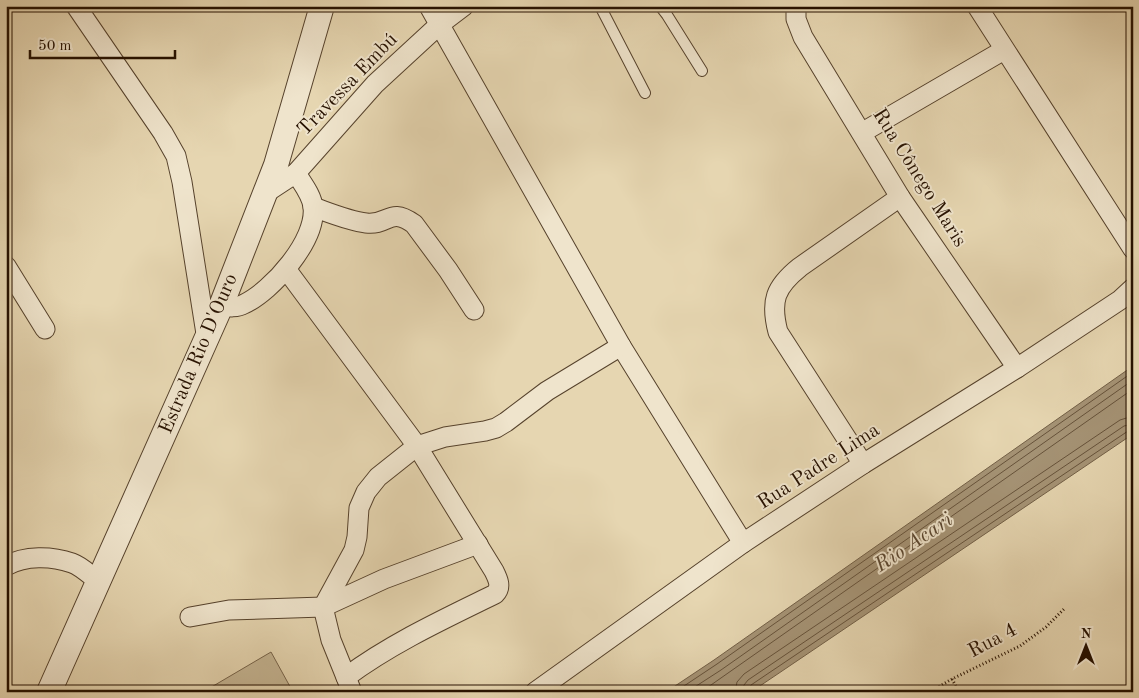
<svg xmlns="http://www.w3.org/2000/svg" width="1139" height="698" font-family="'Old Standard TT',serif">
<rect width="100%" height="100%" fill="#e6d6b1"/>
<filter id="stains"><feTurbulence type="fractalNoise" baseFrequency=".004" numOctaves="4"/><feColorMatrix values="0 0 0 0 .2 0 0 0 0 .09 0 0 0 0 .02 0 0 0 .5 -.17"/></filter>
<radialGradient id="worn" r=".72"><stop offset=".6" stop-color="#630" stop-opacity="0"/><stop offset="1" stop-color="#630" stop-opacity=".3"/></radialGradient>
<!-- green -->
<path fill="#c5b593" stroke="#76634a" d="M271,652l22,40h-90z"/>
<!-- water -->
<path fill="#a59375" stroke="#725f46" d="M1133,366v68l-382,258h-85l48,-32z"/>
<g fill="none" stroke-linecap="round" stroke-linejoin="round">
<!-- shore -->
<g stroke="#66523a" stroke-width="1">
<path d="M675,692l42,-28 416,-292"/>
<path d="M687,692l34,-22 412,-290"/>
<path d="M701,692l432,-303"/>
<path d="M735,692l2,-10 7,-8 376,-254 13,-4"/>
<path d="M743,692l1,-7 4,-5 376,-254 9,-2"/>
<path d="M749,692l2,-7 377,-254 5,-1"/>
</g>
<!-- service casing -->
<g stroke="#56422c" stroke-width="12">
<g id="service">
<path d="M600,6l45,87"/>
<path d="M660,6l7,9 35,56"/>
</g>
</g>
<!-- minor casing -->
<g stroke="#56422c" stroke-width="21">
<g id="minor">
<path d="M76,6l87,127 13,23 6,26 25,158"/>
<path d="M429,6l192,340 122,197"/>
<path d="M796,6v13l7,18 97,160 117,171"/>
<path d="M977,6l156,243"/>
<path d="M863,132l141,-82"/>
<path d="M264,194l32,-21 79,-89 64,-59 25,-19"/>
<path d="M313,207c17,6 36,14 53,16 23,3 23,-17 48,1l34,46 26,40"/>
<path d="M6,266l39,63"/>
<path d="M286,269l131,177 77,125c4,8 8,16 1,23 -51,25 -103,49 -149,83"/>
<path d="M221,306c8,1 16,2 23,-2 28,-13 73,-64 69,-97 -1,-12 -11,-24 -17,-34"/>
<path d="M863,464l-85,-132c-8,-31 -3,-45 22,-65l100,-70"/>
<path d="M6,566c19,-11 46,-10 66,-3 9,3 18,12 26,18"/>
<path d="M190,617l39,-7 94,-3 61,-28 94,-35"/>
<path d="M352,692l-21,-52 -8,-33 31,-57 3,-13 2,-29 7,-16 12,-15 39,-31 28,-9 40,-6 11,-3 10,-6 41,-31 74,-45"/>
<path d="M535,692l208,-149 120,-79 154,-96 103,-68 13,-12"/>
</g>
</g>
<!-- tertiary casing -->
<g stroke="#56422c" stroke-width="26">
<path id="tertiary" d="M49,692l172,-386 55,-141 46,-159"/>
</g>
<!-- path -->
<g stroke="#261100" stroke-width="3" stroke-dasharray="1 2.5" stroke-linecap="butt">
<path d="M952,679l7,13"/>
<path d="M930,692l22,-13 68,-33 26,-19 19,-19"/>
</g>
<!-- service -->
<use href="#service" stroke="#efe4cc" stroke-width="10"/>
<!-- minor -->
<use href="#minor" stroke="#efe4cc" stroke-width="19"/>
<!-- tertiary -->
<use href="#tertiary" stroke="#efe4cc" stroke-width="24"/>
</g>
<g text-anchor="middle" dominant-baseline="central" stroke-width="4" stroke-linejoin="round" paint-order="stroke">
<!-- street labels -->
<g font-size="20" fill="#261100" stroke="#efe4cc">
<text transform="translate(348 85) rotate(-46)">Travessa Embú</text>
<text transform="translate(919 178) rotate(58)">Rua Cônego Maris</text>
<text transform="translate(199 354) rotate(-67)">Estrada Rio D'Ouro</text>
<text transform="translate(819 467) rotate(-33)">Rua Padre Lima</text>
<text transform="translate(993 641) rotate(-28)">Rua 4</text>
</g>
<!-- water labels -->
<g font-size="21" font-style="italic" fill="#59452f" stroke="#efe4cc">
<text transform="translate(914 543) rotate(-34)">Rio Acari</text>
</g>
</g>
<!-- margin -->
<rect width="1139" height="698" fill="none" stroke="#e6d6b1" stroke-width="25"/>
<rect x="8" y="8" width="1124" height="683" fill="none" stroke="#261100" stroke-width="2.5"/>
<rect x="12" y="12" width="1114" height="673" fill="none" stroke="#261100"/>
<!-- north arrow -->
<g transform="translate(1086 646)" stroke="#efe4cc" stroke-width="4" paint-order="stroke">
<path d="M0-4L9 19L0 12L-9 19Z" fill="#261100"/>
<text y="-8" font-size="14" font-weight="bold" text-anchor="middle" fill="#261100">N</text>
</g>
<!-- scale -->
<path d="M30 50v8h145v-8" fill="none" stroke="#261100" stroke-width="2.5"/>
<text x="38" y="50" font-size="15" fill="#261100" stroke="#efe4cc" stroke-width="4" paint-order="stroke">50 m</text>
<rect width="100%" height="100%" filter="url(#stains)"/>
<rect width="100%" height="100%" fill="url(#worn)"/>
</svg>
